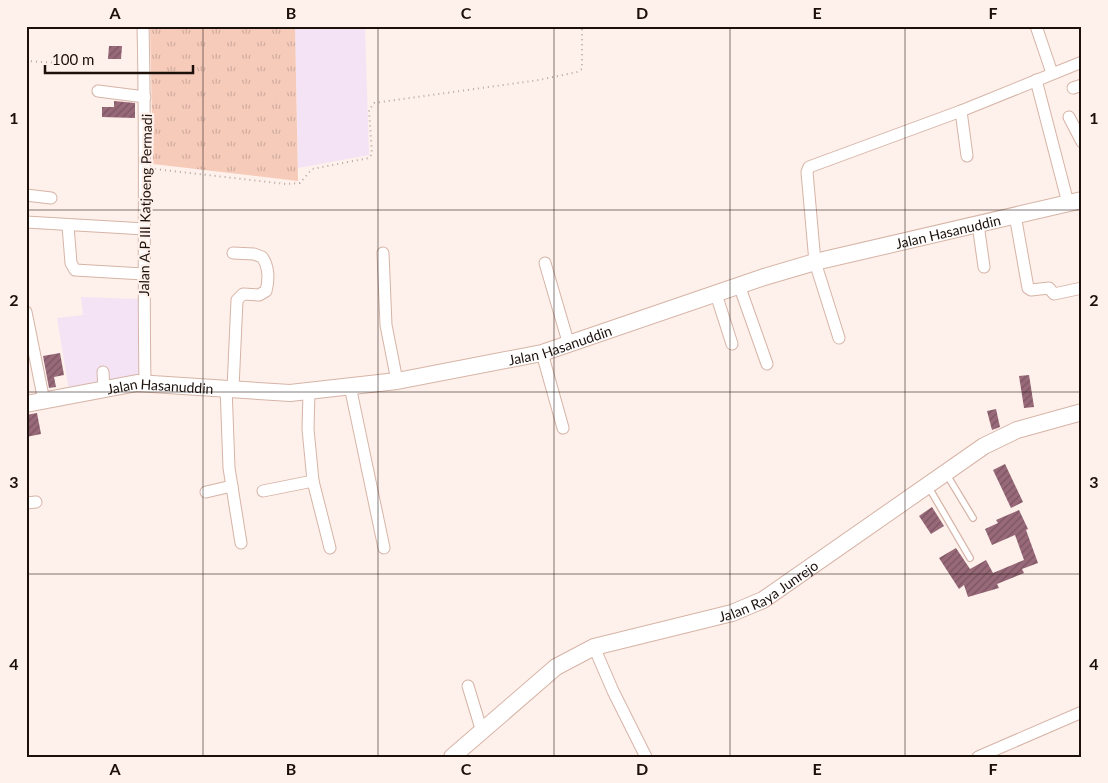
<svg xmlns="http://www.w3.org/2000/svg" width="1108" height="783" font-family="Lato,sans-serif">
<defs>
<pattern id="park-tufts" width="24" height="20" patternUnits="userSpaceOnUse" patternTransform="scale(1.25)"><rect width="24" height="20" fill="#f6cbba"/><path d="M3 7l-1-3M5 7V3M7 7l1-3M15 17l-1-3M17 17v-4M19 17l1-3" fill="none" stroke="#d2ad9f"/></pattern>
<pattern id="building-hatch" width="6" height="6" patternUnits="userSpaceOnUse" patternTransform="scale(1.25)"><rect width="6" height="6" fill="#986979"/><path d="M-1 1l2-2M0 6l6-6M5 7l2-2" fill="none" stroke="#7b5561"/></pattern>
</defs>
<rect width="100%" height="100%" fill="#fef0ea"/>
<!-- education -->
<g fill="#f4e3f5">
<path d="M295,26h70l4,129 -71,13z"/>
<path d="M81,297l57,2 2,77 -71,14 -12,-72 26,-3z"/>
</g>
<!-- park -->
<path fill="url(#park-tufts)" d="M150,26h145l3,155 -145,-17z"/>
<!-- building -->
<g fill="url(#building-hatch)">
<path d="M109,46h13l-1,13h-13z"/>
<path d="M114,101l21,2v15l-33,-1v-10h12z"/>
<path d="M60,353l4,22 -10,2 2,10 -7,1 -6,-32z"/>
<path d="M1029,375l5,32 -10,1 -5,-32z"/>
<path d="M996,409l4,18 -8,3 -5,-19z"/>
<path d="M37,413l4,21 -15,3v-22z"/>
<path d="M1005,464l18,38 -12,6 -18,-38z"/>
<path d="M932,507l12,19 -13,8 -12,-18z"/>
<path d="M1019,510l9,19 -2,1 12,33 -16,6 2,4 -27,11 2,4 -31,9 -4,-12 -5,4 -20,-31 17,-10 14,21 16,-9 7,13 31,-13 -9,-25 -23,10 -7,-16 13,-6 -2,-3z"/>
</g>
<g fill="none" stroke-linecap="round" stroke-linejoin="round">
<!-- lane casing -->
<g stroke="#d6b4a7" stroke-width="8">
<g id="lane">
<path d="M947,475l26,43"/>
<path d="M928,486l42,72"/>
</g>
</g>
<!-- street casing -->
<g stroke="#d6b4a7" stroke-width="13">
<g id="street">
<path d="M143,26c3,119 0,238 2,357"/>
<path d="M1036,26l16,47"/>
<path d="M1036,80l32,123"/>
<path d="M1073,88l9,-3"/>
<path d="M98,91l47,6"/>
<path d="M961,111l6,45"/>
<path d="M1069,117l13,25"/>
<path d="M26,195l25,3"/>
<path d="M1015,215l13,73 3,2 18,-2 5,6 28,-6"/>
<path d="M26,222l119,7"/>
<path d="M978,224l6,43"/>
<path d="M68,226l3,37 4,7 68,4"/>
<path d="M233,253l21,1 8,3c7,9 7,23 4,34l-7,4 -16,-1 -6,6 -4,88"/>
<path d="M383,253l3,72 11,56"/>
<path d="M545,263l24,82"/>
<path d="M739,285l28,79"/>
<path d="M716,294l16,50"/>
<path d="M26,312l18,89"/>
<path d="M839,338l-24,-76 -8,-90 2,-5 152,-56 121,-49"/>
<path d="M542,353l21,75"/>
<path d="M103,372l1,18"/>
<path d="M350,386l34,162"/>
<path d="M226,387l3,81 12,75"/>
<path d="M313,481l17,67"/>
<path d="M263,491l50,-10 -5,-52 1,-37"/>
<path d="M206,492l26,-6"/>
<path d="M26,503l10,-1"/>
<path d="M594,647l19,44 33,66"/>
<path d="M468,686l14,46"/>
<path d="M978,757l104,-45"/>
</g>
</g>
<!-- secondary casing -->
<g stroke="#d6b4a7" stroke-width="18">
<g id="secondary">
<path id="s1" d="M26,404l111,-21 153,10 107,-12 145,-28 222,-76 51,-15 267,-62"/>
<path id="s2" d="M452,757l104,-90 38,-20 138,-34 31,-13 221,-154 33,-16 65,-18"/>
</g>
</g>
<!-- path -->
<g stroke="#b5a8a2" stroke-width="2" stroke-dasharray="1 4" stroke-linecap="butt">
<path d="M26,61l65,4"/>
<path d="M155,169l131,15 14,-1 12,-14 57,-11 3,-4 -3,-44 5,-7 165,-23 38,-8 5,-3v-43"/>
</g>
<!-- lane -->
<use href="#lane" stroke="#fff" stroke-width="5.5"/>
<!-- street -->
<use href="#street" stroke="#fff" stroke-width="11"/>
<!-- secondary -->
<use href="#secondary" stroke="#fff" stroke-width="16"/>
</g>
<!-- grid -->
<path fill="none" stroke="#1c100b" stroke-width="1" stroke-opacity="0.55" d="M203,26v731M378,26v731M554,26v731M730,26v731M905,26v731M26,210h1056M26,392h1056M26,574h1056"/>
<g text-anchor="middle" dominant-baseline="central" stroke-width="4.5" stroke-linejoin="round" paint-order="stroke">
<!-- street labels -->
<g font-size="14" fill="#1c100b" stroke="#fef0ea">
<text transform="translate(145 205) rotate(-89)">Jalan A.P III Katjoeng Permadi</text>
<text stroke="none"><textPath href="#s1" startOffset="946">Jalan Hasanuddin</textPath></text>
<text stroke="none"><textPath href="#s1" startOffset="541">Jalan Hasanuddin</textPath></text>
<text stroke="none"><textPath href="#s1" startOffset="136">Jalan Hasanuddin</textPath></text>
<text stroke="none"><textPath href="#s2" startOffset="365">Jalan Raya Junrejo</textPath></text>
</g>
</g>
<!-- border -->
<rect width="1108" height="783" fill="none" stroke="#fef0ea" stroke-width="55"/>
<!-- scale -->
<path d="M45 65v8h148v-8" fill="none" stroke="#1c100b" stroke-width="2.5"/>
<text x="52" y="65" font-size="15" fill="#1c100b" stroke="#fef0ea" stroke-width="4" paint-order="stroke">100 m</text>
<rect x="28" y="28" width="1052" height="728" fill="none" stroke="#1c100b" stroke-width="2"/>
<g font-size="16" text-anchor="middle" font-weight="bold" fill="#1c100b">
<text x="115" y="19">A</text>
<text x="291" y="19">B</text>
<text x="466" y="19">C</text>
<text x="642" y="19">D</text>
<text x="817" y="19">E</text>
<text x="993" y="19">F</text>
<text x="14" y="124">1</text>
<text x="1094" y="124">1</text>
<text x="14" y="306">2</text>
<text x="1094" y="306">2</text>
<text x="14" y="488">3</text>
<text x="1094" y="488">3</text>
<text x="14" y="670">4</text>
<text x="1094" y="670">4</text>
<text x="115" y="775">A</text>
<text x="291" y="775">B</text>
<text x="466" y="775">C</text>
<text x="642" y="775">D</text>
<text x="817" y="775">E</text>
<text x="993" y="775">F</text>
</g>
</svg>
